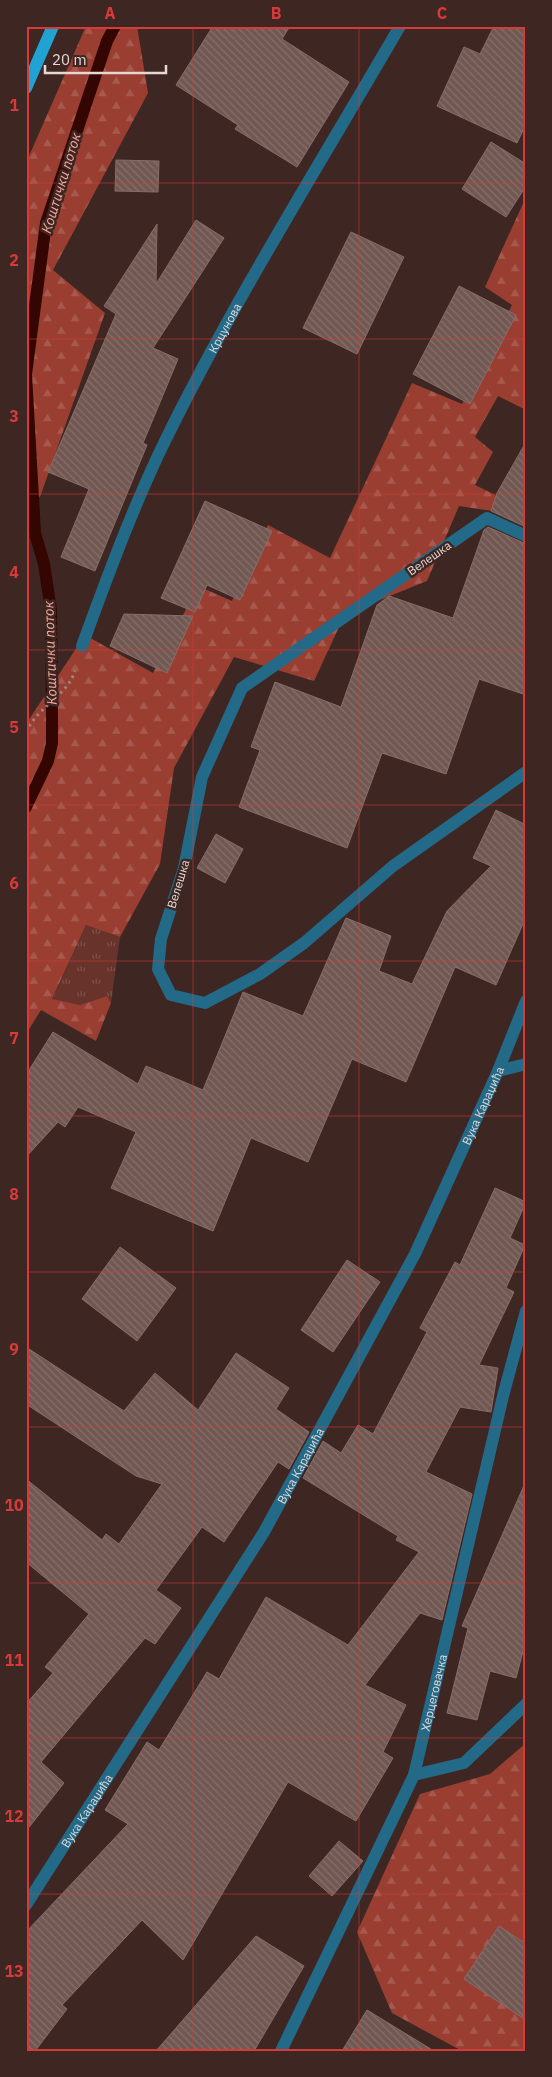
<svg xmlns="http://www.w3.org/2000/svg" width="552" height="2077" font-family="'IBM Plex Sans',sans-serif">
<defs>
<pattern id="grass-tufts" width="24" height="20" patternUnits="userSpaceOnUse" patternTransform="scale(1.25)"><rect width="24" height="20" fill="#67332b"/><path d="M3 7l-1-3M5 7V3M7 7l1-3M15 17l-1-3M17 17v-4M19 17l1-3" fill="none" stroke="#7d5049"/></pattern>
<pattern id="forest-firs" width="22" height="20" patternUnits="userSpaceOnUse" patternTransform="scale(1.25)"><rect width="22" height="20" fill="#993e31"/><path d="M5 1l3.5 6h-7zM16 11l3.5 6h-7z" fill="#a7594e"/></pattern>
<pattern id="building-back-hatch" width="6" height="6" patternUnits="userSpaceOnUse" patternTransform="scale(1.25)"><rect width="6" height="6" fill="#725853"/><path d="M-1 5l2 2M0 0l6 6M5-1l2 2" fill="none" stroke="#866f6b"/></pattern>
</defs>
<rect width="100%" height="100%" fill="#3e2723"/>
<!-- grass -->
<path fill="url(#grass-tufts)" d="M86,925l34,12 -9,66 -4,-7 -27,9 -28,-5z"/>
<!-- forest -->
<g fill="url(#forest-firs)">
<path d="M86,26h51l11,67 -95,177 52,43 -65,184 -14,-5v-329z"/>
<path d="M526,197v213l-28,-14 -23,41 18,15 -18,33 51,25v6l-67,-10 -32,75 -82,33 -31,67 -80,-24 -60,111 -14,96 -40,73 -34,-12 -34,74 28,6 27,-9 4,7 -15,38 -55,-31 -15,24v-310l59,-89 68,38 45,-87 34,15 36,-76 62,33 82,-175 50,21 50,-99 -27,-18z"/>
<path d="M526,1743v308h-64l-70,-38 -35,-81 63,-138 70,-20z"/>
</g>
<g fill="none" stroke-linecap="round" stroke-linejoin="round">
<!-- stream -->
<g stroke="#340602" stroke-width="12">
<path d="M26,374l20,-151 61,-182 8,-15"/>
<path d="M26,375l9,158 9,31 7,46 1,111v22l-4,18 -22,46"/>
</g>
</g>
<!-- building -->
<g fill="url(#building-back-hatch)" stroke="#876d68">
<path d="M213,26h77l-8,13 67,43 -52,85 -62,-38 3,-4 -62,-40z"/>
<path d="M494,26h32v98l-9,19 -80,-37 27,-59 16,7z"/>
<path d="M491,142l35,22v22l-20,31 -44,-28z"/>
<path d="M116,160l43,1 -1,31 -43,-1z"/>
<path d="M196,220l28,18 -71,110 25,11 -35,84 4,2 -52,126 -34,-14 28,-68 -41,-17 68,-158 -12,-8 53,-82 -1,60z"/>
<path d="M351,232l53,25 -47,97 -54,-26z"/>
<path d="M459,286l57,29 -46,89 -57,-30z"/>
<path d="M526,442v85l-35,-16 6,-18z"/>
<path d="M205,501l67,30 -32,69 -33,-15 -12,27 -34,-14z"/>
<path d="M488,527l38,17v151l-47,-16 -33,95 -64,-21 -35,95 -108,-41 21,-57 -9,-3 24,-65 66,25 36,-102 12,-9 64,22 31,-88z"/>
<path d="M124,614l69,2 -26,57 -57,-27z"/>
<path d="M496,810l30,15v92l-30,68 -41,-18 -49,115 -54,-23 -44,103 -57,-24 -38,93 -102,-43 25,-56 -58,-25 -13,20 -7,-5 -32,35v-82l27,-43 85,52 8,-18 57,24 40,-98 60,24 43,-98 45,18 -12,35 33,13 35,-73 44,-45 -18,-8z"/>
<path d="M216,834l27,15 -18,34 -28,-15z"/>
<path d="M495,1188l31,14 -16,36 15,7 -19,43 8,4 -35,73 19,3 -7,44 -31,-5 -34,65 46,22 -30,126 -22,-7 -55,72 41,20 -23,47 10,6 -37,63 -68,-39 -105,178 -41,-40 -80,85 5,4 -32,42h-9v-119l102,-108 -23,-14 42,-68 12,8 48,-78 12,7 47,-82 82,48 71,-93 -23,-12 2,-4 -95,-58 20,-37 18,12 17,-28 15,9 54,-102 -7,-4 35,-66 5,3z"/>
<path d="M120,1247l56,41 -39,53 -55,-42z"/>
<path d="M347,1260l33,22 -47,70 -32,-22z"/>
<path d="M26,1347l98,64 31,-38 43,37 38,-57 53,35 -13,21 33,23 -20,37 -11,-7 -54,80 -22,-15 -46,63 25,18 -26,36 -10,-6 -104,124 23,21 -38,48v-127l27,-31 -8,-6 44,-53 -63,-52v-83l76,61 4,-6 13,10 43,-60 -26,-8 -110,-72z"/>
<path d="M526,1481v159l-10,38 -26,-7 -13,49 -30,-7 21,-85 -6,-2z"/>
<path d="M339,1841l24,20 -31,35 -23,-20z"/>
<path d="M499,1926l27,18v76l-62,-41z"/>
<path d="M256,1936l48,30 -50,85h-98z"/>
<path d="M367,2010l67,41h-92z"/>
</g>
<g fill="none" stroke-linecap="round" stroke-linejoin="round">
<!-- path -->
<path stroke="#998683" stroke-width="3" stroke-dasharray="2.5 4" stroke-linecap="butt" d="M26,732c13,-27 41,-36 49,-61"/>
<!-- street -->
<g stroke="#236a88" stroke-width="12">
<path d="M526,536l-39,-18 -245,170 -40,89 -18,91 -23,71 -3,30 13,26 34,8 55,-29 44,-31 89,-77 133,-94"/>
<path id="s1" d="M82,646c25,-68 50,-137 82,-203 70,-143 156,-279 236,-417"/>
<path d="M498,1071l28,-7"/>
<path d="M414,1775l50,-12 62,-59"/>
<path id="s2" d="M26,1905l238,-373 151,-278 83,-183 28,-70"/>
<path id="s3" d="M281,2051l133,-276 89,-379 23,-85"/>
</g>
<!-- primary -->
<path stroke="#20a2d2" stroke-width="12" d="M26,88l27,-62"/>
</g>
<!-- grid -->
<path fill="none" stroke="#d83a39" stroke-width="1" stroke-opacity="0.55" d="M193,26v2025M359,26v2025M26,183h500M26,339h500M26,494h500M26,650h500M26,805h500M26,961h500M26,1116h500M26,1272h500M26,1427h500M26,1583h500M26,1738h500M26,1894h500"/>
<g text-anchor="middle" dominant-baseline="central" stroke-width="5" stroke-linejoin="round" paint-order="stroke">
<!-- street labels -->
<g font-size="12" fill="#e6d7d4" stroke="#3e2723">
<text stroke="none"><textPath href="#s1" startOffset="349">Крцунова</textPath></text>
<text transform="translate(429 558) rotate(-35)">Велешка</text>
<text transform="translate(178 884) rotate(-73)">Велешка</text>
<text stroke="none"><textPath href="#s2" startOffset="922">Вука Караџића</textPath></text>
<text stroke="none"><textPath href="#s2" startOffset="518">Вука Караџића</textPath></text>
<text stroke="none"><textPath href="#s3" startOffset="391">Херцеговачка</textPath></text>
<text stroke="none"><textPath href="#s2" startOffset="112">Вука Караџића</textPath></text>
</g>
<!-- water labels -->
<g font-size="14" font-style="italic" fill="#f9ac9e" stroke="#3e2723">
<text transform="translate(61 183) rotate(-73)">Коштички поток</text>
<text transform="translate(50 653) rotate(-92)">Коштички поток</text>
</g>
</g>
<!-- border -->
<rect width="552" height="2077" fill="none" stroke="#3e2723" stroke-width="55"/>
<!-- scale -->
<path d="M45 65v8h121v-8" fill="none" stroke="#e6d7d4" stroke-width="2.5"/>
<text x="52" y="65" font-size="15" fill="#e6d7d4" stroke="#3e2723" stroke-width="4" paint-order="stroke">20 m</text>
<rect x="28" y="28" width="496" height="2022" fill="none" stroke="#d83a39" stroke-width="2"/>
<g font-size="16" text-anchor="middle" font-weight="bold" fill="#d83a39">
<text x="110" y="19">A</text>
<text x="276" y="19">B</text>
<text x="442" y="19">C</text>
<text x="14" y="111">1</text>
<text x="14" y="266">2</text>
<text x="14" y="422">3</text>
<text x="14" y="578">4</text>
<text x="14" y="733">5</text>
<text x="14" y="889">6</text>
<text x="14" y="1044">7</text>
<text x="14" y="1200">8</text>
<text x="14" y="1355">9</text>
<text x="14" y="1511">10</text>
<text x="14" y="1666">11</text>
<text x="14" y="1822">12</text>
<text x="14" y="1977">13</text>
</g>
</svg>
